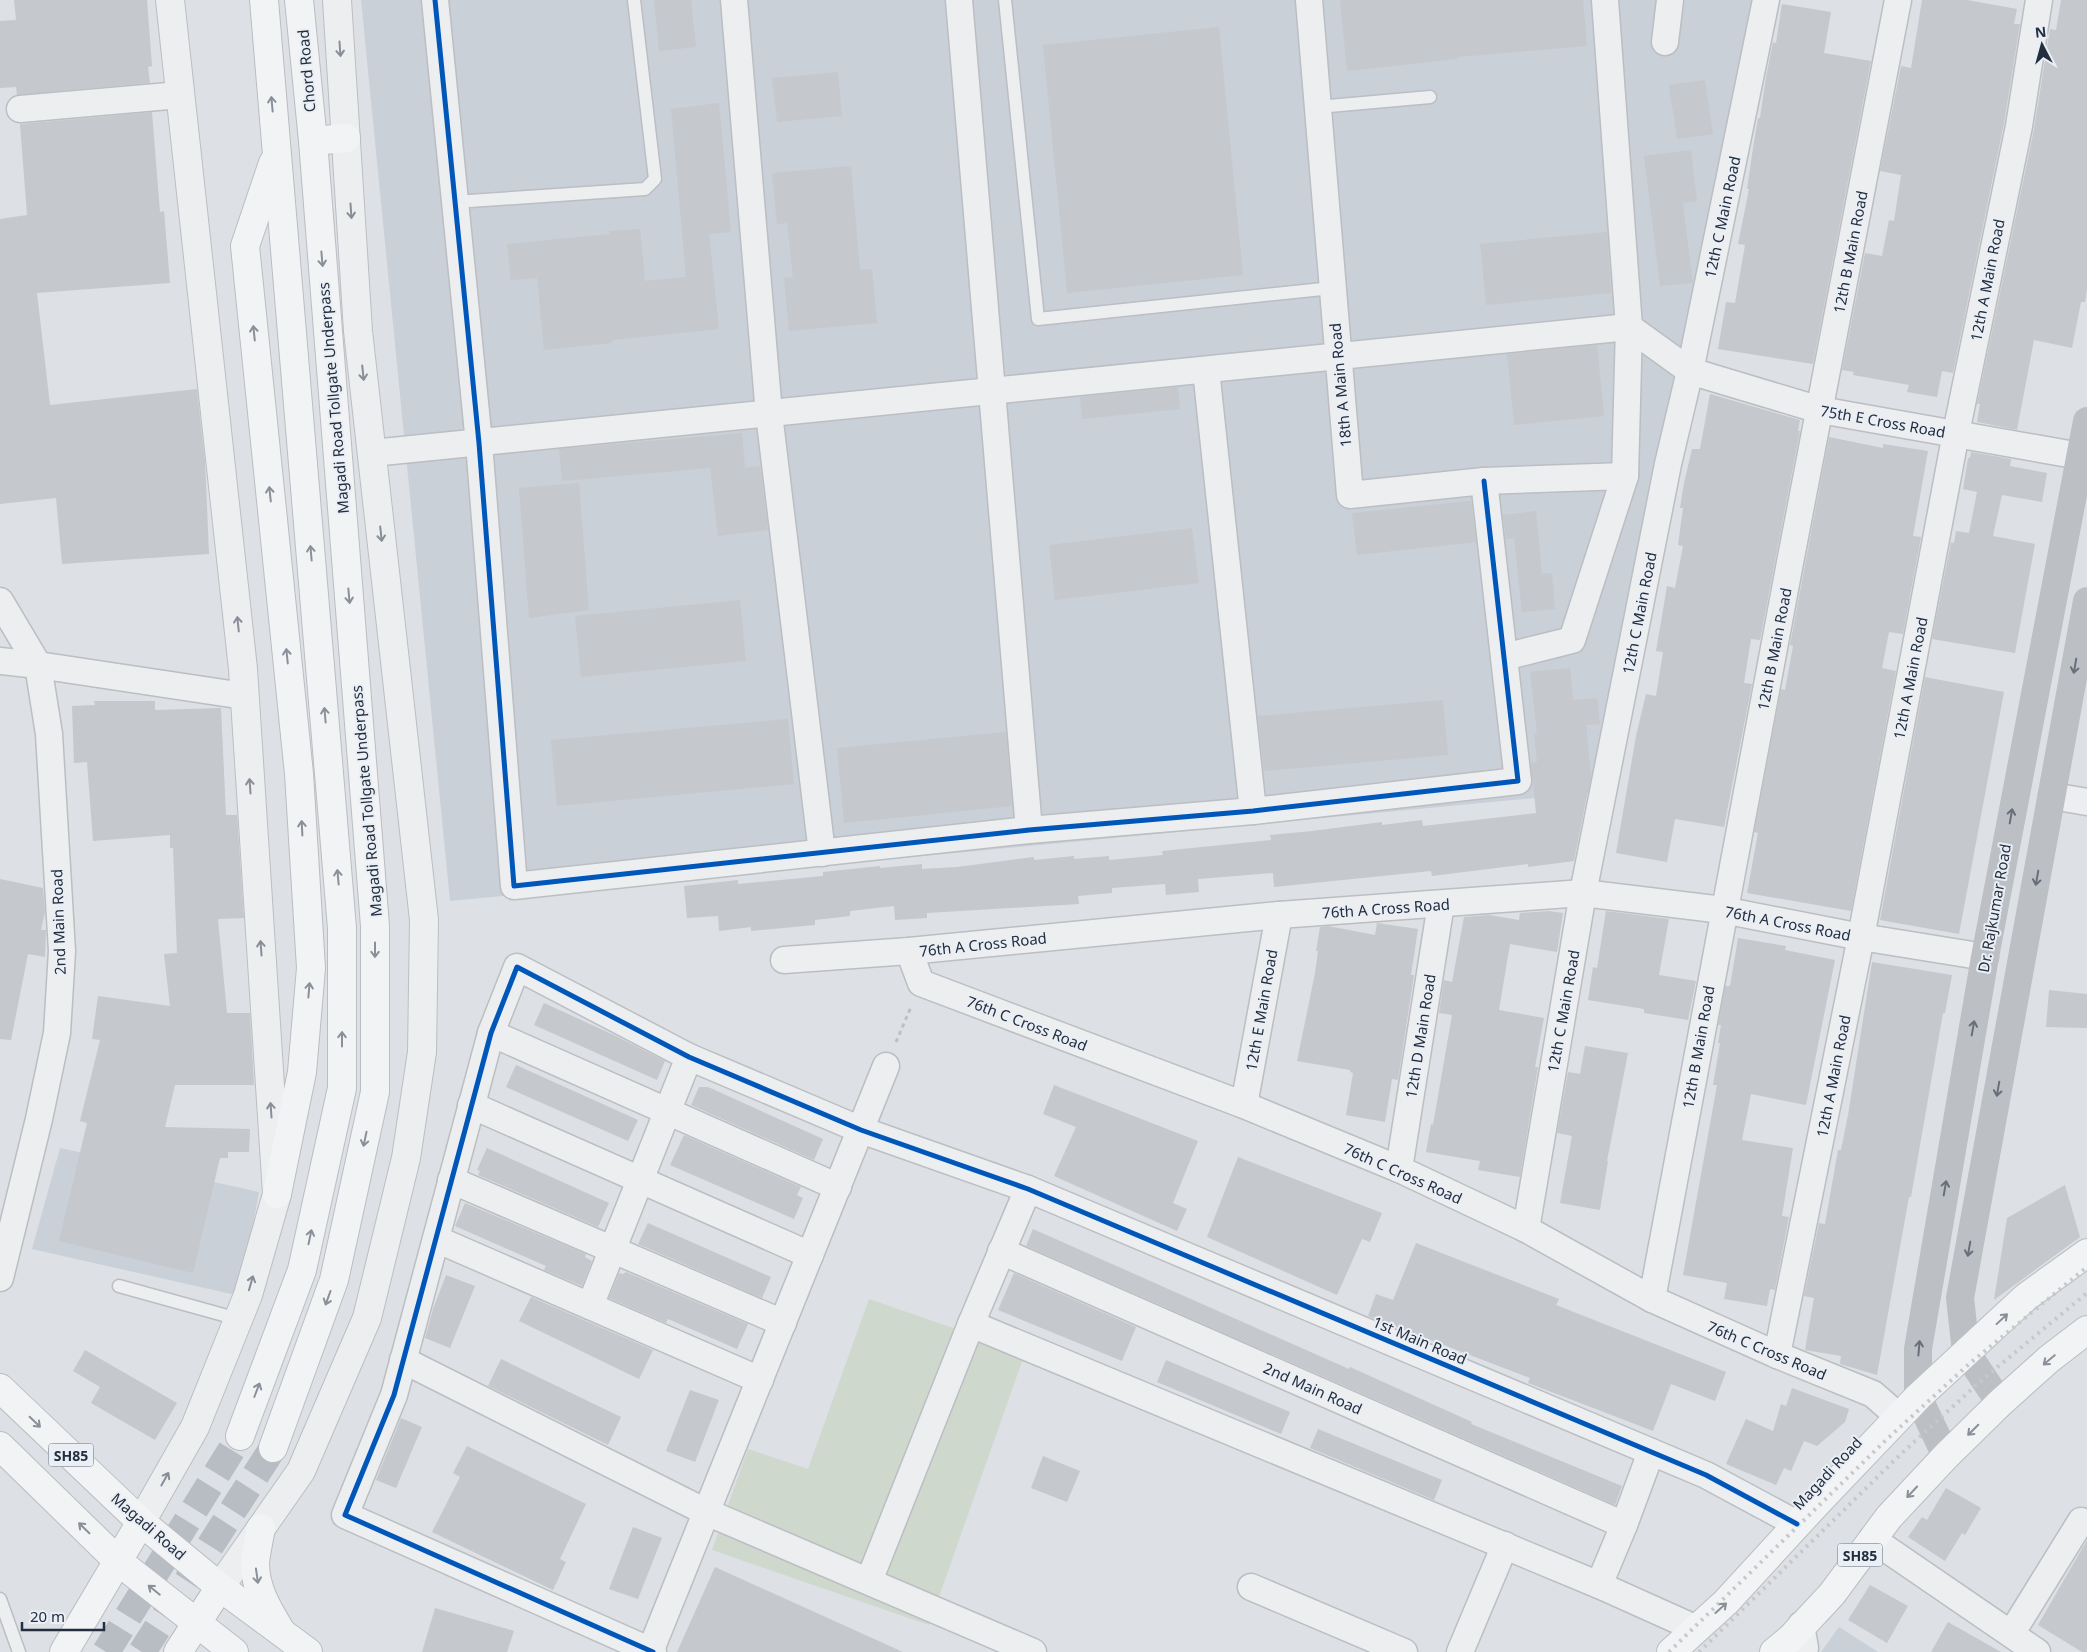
<svg xmlns="http://www.w3.org/2000/svg" width="2087" height="1652" font-family="'Noto Sans',sans-serif">
<rect width="100%" height="100%" fill="#dde0e4"/>
<!-- built -->
<g fill="#cad0d8">
<path d="M361,0h1392l-156,792 -1147,109z"/>
<path d="M60,1148l199,44 -19,104 -208,-47z"/>
<path d="M1839,1627l39,25h-57z"/>
</g>
<!-- green -->
<path fill="#ced8cd" d="M869,1299l156,54 -96,272 -217,-75 36,-101 60,20z"/>
<!-- building -->
<g fill="#c5c8cc">
<path d="M14,0h133l5,66 -4,1 2,16 -133,12 -1,-8 -16,1v-67l16,-1z"/>
<path d="M654,0h37l5,47 -37,4z"/>
<path d="M1340,0h243l4,46 -130,11v2l-110,12z"/>
<path d="M1922,0h45l50,9 -3,15h6l-16,99 -51,250 -11,-2 -5,26 -30,-5 2,-7 -56,-10 1,-3 -12,-2 23,-117 17,3 7,-36 5,1 7,-46 -21,-4 21,-105 10,2z"/>
<path d="M2061,0h26v289l-2,13h-4l-9,46 -38,-8 -17,90 -40,-8 3,-18h-3l57,-275 16,-100 6,1z"/>
<path d="M1782,4l49,8 -7,41 47,8 -58,303 -95,-15 8,-47 9,1 10,-58 -7,-1 11,-55h-2l6,-41 5,-30h2l6,-41 7,-35 3,1z"/>
<path d="M1219,27l24,248 -176,18 -24,-248z"/>
<path d="M838,72l4,44 -65,6 -5,-44z"/>
<path d="M1705,80l8,54 -36,5 -8,-54z"/>
<path d="M719,103l12,129 -22,2 10,95 -107,11v3l-68,7 -7,-72 -26,2 -4,-36 103,-10 -1,-3 31,-2 5,52 41,-4 -15,-168z"/>
<path d="M152,112l8,100 4,-1 6,72 -133,10 13,112 147,-16 8,72 4,93 -147,10 -6,-66 -56,6v-285l27,-4 -7,-91z"/>
<path d="M1691,150l6,51 -14,2 10,80 -33,3 -16,-130z"/>
<path d="M851,166l9,104 12,-1 5,54 -88,8 -5,-53 9,-1 -6,-54 -10,1 -5,-51z"/>
<path d="M1607,232l4,61 -125,12 -6,-61z"/>
<path d="M1597,345l7,71 -90,9 -7,-71z"/>
<path d="M1178,387l2,22 -98,10 -2,-22z"/>
<path d="M1710,394l90,26 -2,11h2l-40,209 -9,-1 -7,44 8,1 -28,143 -49,-8 -8,43 -51,-9 20,-117 10,-42 10,2 7,-44 -7,-1 6,-35 5,-30 8,2 8,-42 -5,-1 5,-37h-3l4,-25 8,-34h8z"/>
<path d="M742,433l3,35 15,-2 8,64 -50,6 -8,-68 -148,13 -3,-32z"/>
<path d="M1829,437l54,11v-4l45,7 -15,85 8,1 -18,97 -14,-2 -7,36 14,3 -45,240 -104,-18 11,-60 -4,-1 27,-143 4,1 8,-44 -3,-1z"/>
<path d="M1971,452l40,7 -1,7 37,7 -5,29 -40,-7 -9,41 42,8 -20,109 -83,-14 19,-97 3,1 2,-12 13,2 8,-41 -14,-3 5,-31h2z"/>
<path d="M579,483l10,127 -60,8 -10,-130z"/>
<path d="M1471,501l5,41 -119,13 -5,-42z"/>
<path d="M1536,511l6,63 10,-1 3,36 -33,3 -8,-74 -8,1 -3,-24z"/>
<path d="M1192,528l7,55 -144,17 -6,-55z"/>
<path d="M740,600l6,61 -165,16 -6,-61z"/>
<path d="M1570,668l3,32 24,-2 3,26 -14,1 5,51 -17,85 -46,6v-3l-96,12 -1,-5 -157,16 -1,-14 -75,6 1,13 -33,3 -1,-11 -53,4v5l-34,3 1,8 -152,9v5l-32,2 -1,-14 -44,5v5l-35,4v5l-64,6v-4l-32,4 -1,-15 -31,2 -3,-32 54,-6v4l85,-8v-4l57,-6v2l42,-4v5l35,-2 77,-10v3l40,-4v3l35,-3v4l54,-5 -1,-4 109,-11 -1,-5 42,-4 70,-9v3l40,-5 1,6 113,-13 -5,-50 6,-1 -3,-29h3l-7,-61z"/>
<path d="M1925,677l79,15 -45,242 -79,-14z"/>
<path d="M1443,700l5,55 -184,16 -6,-55z"/>
<path d="M94,701h61v9l66,-2 5,107h11l7,103 -26,1 9,94h23l4,72h-79l-10,42 85,2 -1,23h-21v6h-8l-27,115 -134,-32 28,-118 -7,-2 20,-81 -8,-1 6,-43 72,10 -6,-52 13,-1 -4,-105h-3v-13l-77,6 -6,-79 -13,1 -2,-57 23,-1z"/>
<path d="M788,719l6,65 -237,22 -6,-66z"/>
<path d="M1006,732l6,74 -168,17 -7,-75z"/>
<path d="M0,879l43,9 2,24 -4,18h5l-1,27 -17,-3 -17,86 -11,-1z"/>
<path d="M1549,911l14,2 -6,39 -47,-8 -11,66 45,8 -9,49h3l-18,110 -42,-7 2,-9 -54,-9 5,-28 2,1 19,-110 -13,-2 5,-33 8,2 12,-65 25,-2 30,5 1,-7z"/>
<path d="M1606,911l63,8 -10,56 37,6 -8,39 -44,-7v-4l-56,-9 5,-33 4,1z"/>
<path d="M1377,923l41,6 -7,46h3l-16,105 -6,-1 -7,43 -39,-7 7,-42 -3,-1v-2l-53,-9 18,-88 3,-22h-2l4,-24 8,-1 47,9z"/>
<path d="M1738,938l48,8 -1,4 50,10 -29,145 -55,-11 -9,46 51,8 -11,68 7,1 -14,73 -5,-1 -3,17 -43,-7 3,-16 -44,-8 34,-190h-4l7,-42h-2l3,-18h-3l7,-39h5z"/>
<path d="M1872,962l80,13 -7,38h-2l-32,184h-2l-32,178 -37,-11 1,-8 -36,-6 9,-52 -10,-2 15,-73 6,1 13,-74h3l7,-35z"/>
<path d="M2049,990l38,4v34l-41,-1z"/>
<path d="M544,1003l72,33 49,25 -8,19 -123,-55z"/>
<path d="M1585,1046l43,7 -21,108h1l-8,49 -40,-7 12,-67 -15,-3 11,-61 12,2z"/>
<path d="M516,1065l122,55 -10,21 -122,-54z"/>
<path d="M1054,1085l144,56 -25,62 14,6 -10,22 -123,-55 22,-49 -33,-13z"/>
<path d="M699,1087h9l115,52 -9,21 -123,-55z"/>
<path d="M684,1135l117,52 -4,8 6,3 -9,21 -124,-54z"/>
<path d="M487,1148l122,55 -11,24 -120,-52 2,-4 -3,-1z"/>
<path d="M1238,1157l144,56 -12,29 -8,-3 -25,56 -130,-58z"/>
<path d="M2065,1185l15,52 -86,63 13,-82z"/>
<path d="M465,1203l121,51 -1,3 7,4 -10,25 -38,-16 2,-4 -91,-40z"/>
<path d="M648,1223l123,54 -9,21 -124,-54z"/>
<path d="M1033,1229l316,140 1,-2 122,55 -1,2 151,62 -7,19 -589,-259z"/>
<path d="M1416,1243l143,56 -3,6 170,67 -11,29 -44,-17 -18,47 -125,-48 2,-5 -162,-62 8,-22 17,6z"/>
<path d="M626,1272l122,52 -11,25 -69,-30 -2,4 -57,-25 10,-25 4,1z"/>
<path d="M1014,1273l122,54 -14,34 -124,-51z"/>
<path d="M446,1275l29,11 -25,62 -25,-10 8,-29z"/>
<path d="M531,1297l122,53 -14,29 -120,-58z"/>
<path d="M85,1350l92,53 -22,37 -64,-37 9,-16 -27,-16z"/>
<path d="M501,1359l120,58 -13,28 -120,-59z"/>
<path d="M1166,1360l124,52 -9,22 -124,-52z"/>
<path d="M1792,1388l57,21 -4,13 -28,24 -13,-5 -13,30 -7,-3 -8,17 -50,-21 20,-45 27,12 8,-27 5,2z"/>
<path d="M690,1390l29,10 -24,62 -29,-11z"/>
<path d="M401,1418l21,9 -26,61 -20,-8z"/>
<path d="M1318,1429l124,51 -8,20 -124,-52z"/>
<path d="M467,1446l119,58 -26,55 6,3 -13,28 -121,-58 28,-55 -7,-4z"/>
<path d="M1043,1456l37,15 -13,31 -36,-14z"/>
<path d="M1946,1488l35,20 -16,27 -3,-2 -17,28 -37,-24 14,-20 5,3z"/>
<path d="M633,1527l29,11 -24,61 -29,-10z"/>
<path d="M2087,1540v112h-5l-44,-27z"/>
<path d="M715,1567l188,85h-226z"/>
<path d="M1870,1585l38,21 -21,37 -39,-23z"/>
<path d="M435,1608l79,23 -7,21h-85z"/>
<path d="M1948,1622l53,30h-70z"/>
</g>
<g fill="none" stroke-linecap="round" stroke-linejoin="round">
<!-- primary-tunnel -->
<g stroke="#b8bcc3" stroke-width="28" stroke-dasharray="28 14" stroke-linecap="butt">
<path d="M106,1652l134,-216"/>
<path d="M142,1652l131,-204"/>
</g>
<!-- service casing -->
<g stroke="#bbbec2" stroke-width="15">
<g id="service">
<path d="M1005,0l33,319 294,-31"/>
<path d="M1318,107l112,-10"/>
<path d="M455,202l190,-13 10,-10 -21,-179"/>
<path d="M119,1286l119,33"/>
<path d="M0,1599l19,53"/>
</g>
</g>
<!-- minor casing -->
<g stroke="#bbbec2" stroke-width="29">
<g id="minor">
<path d="M435,0l44,443 35,443 515,-56 224,-19 265,-30 -34,-300"/>
<path d="M734,0l35,414 53,439"/>
<path d="M959,0l70,830"/>
<path d="M1309,0l41,495 134,-14 141,-5"/>
<path d="M1665,42l5,-42"/>
<path d="M20,109l160,-14"/>
<path d="M1206,370l47,441"/>
<path d="M372,453l1257,-126 61,44 130,39 260,46"/>
<path d="M0,601l38,64 11,69 13,217 -5,82 -18,86 -39,159"/>
<path d="M1504,657l68,-17 53,-164 4,-149 -24,-327"/>
<path d="M0,661l38,4 206,31"/>
<path d="M2052,796l35,6"/>
<path d="M909,951l12,32 323,122 155,64 127,60 126,70 125,56 96,39 25,22"/>
<path d="M784,960l125,-9 370,-36 304,-22 140,17 138,27 124,20"/>
<path d="M491,1033l347,154"/>
<path d="M471,1105l339,150"/>
<path d="M1244,1105l35,-190"/>
<path d="M1399,1169l42,-265"/>
<path d="M451,1180l332,143"/>
<path d="M1526,1229l57,-336 85,-429 22,-93 76,-371"/>
<path d="M436,1239l324,141"/>
<path d="M1001,1251l623,274"/>
<path d="M1652,1299c79,-434 163,-866 246,-1299"/>
<path d="M590,1306l99,-249"/>
<path d="M971,1324l628,261 98,44"/>
<path d="M1777,1355l84,-418 95,-504 63,-307 20,-126"/>
<path d="M403,1360l301,151 329,141"/>
<path d="M1872,1539l165,113"/>
<path d="M869,1581l102,-257 57,-135"/>
<path d="M1599,1585l25,-60 27,-73"/>
<path d="M1251,1587l153,65"/>
<path d="M1801,1625l4,23 -3,4"/>
<path d="M2011,1634l70,-113"/>
<path d="M650,1652l236,-586"/>
<path d="M653,1652l-308,-137 49,-120 97,-362 26,-66 172,90 172,73 167,59 678,286 91,49"/>
<path d="M1460,1652l45,-107"/>
</g>
</g>
<!-- tertiary casing -->
<g stroke="#bbbec2" stroke-width="30">
<g id="tertiary">
<path d="M141,1522l54,-95 53,-132 29,-101 -34,-525 -73,-669"/>
<path d="M220,1587l81,-116 66,-153 39,-160 16,-106 2,-132 -66,-589 -21,-331"/>
</g>
</g>
<!-- primary casing -->
<g stroke="#babdc2" stroke-width="30">
<g id="primary">
<path d="M313,141l33,-3"/>
<path d="M273,163l-28,83 54,528 12,194 -9,104 -25,122"/>
<path d="M0,1388l141,134 79,65 88,65"/>
<path d="M240,1436l62,-166 40,-182v-160l-78,-928"/>
<path d="M0,1446l119,116 115,90"/>
<path d="M273,1448l61,-168 41,-188v-166l-62,-785 -14,-141"/>
<path d="M261,1528c-2,11 -5,24 -6,35 0,25 12,45 24,65"/>
<path d="M64,1652l77,-130"/>
<path d="M178,1652l42,-65"/>
<path d="M1671,1652l55,-50 91,-99 101,-106 108,-100 61,-44"/>
<path d="M1774,1652l17,-14 41,-44 57,-77 57,-61 54,-53 49,-44 38,-29"/>
</g>
</g>
<!-- path -->
<path stroke="#bcbfc4" stroke-width="3" stroke-dasharray="4 4" stroke-linecap="butt" d="M896,1042l15,-35"/>
<!-- service -->
<use href="#service" stroke="#edeef0" stroke-width="12"/>
<!-- minor -->
<use href="#minor" stroke="#edeef0" stroke-width="26"/>
<!-- tertiary -->
<use href="#tertiary" stroke="#edeef0" stroke-width="28"/>
<!-- secondary -->
<g stroke="#bcbfc4" stroke-width="28">
<path d="M2000,1403l-34,-51 -6,-54 127,-697"/>
<path d="M1946,1456l-28,-59v-48l67,-392 102,-536"/>
</g>
<!-- primary -->
<use href="#primary" stroke="#f2f3f4" stroke-width="28"/>
<!-- rail -->
<g stroke="#c6c8cb" stroke-width="4" stroke-dasharray="2.5 5" stroke-linecap="butt">
<path d="M1669,1652l217,-212 83,-76 118,-97"/>
<path d="M1699,1652l202,-198 82,-75 104,-86"/>
</g>
<!-- cycleway casing -->
<g stroke="#eaeef5" stroke-width="8">
<g id="cycleway">
<path d="M435,0l44,443 35,443 515,-56 224,-19 265,-30 -34,-300"/>
<path d="M653,1652l-308,-137 49,-120 97,-362 26,-66 172,90 172,73 167,59 678,286 91,49"/>
</g>
</g>
<!-- cycleway -->
<use href="#cycleway" stroke="#0057b8" stroke-width="5"/>
</g>
<!-- one-way arrows -->
<defs><path id="oneway-shaft" d="M-6 0H5M1.5-3L5.5 0L1.5 3" fill="none" stroke-width="1.6" stroke-linecap="round" stroke-linejoin="round" transform="scale(1.25)"/></defs>
<g stroke="#888e97">
<use href="#oneway-shaft" transform="translate(340 49) rotate(86)"/>
<use href="#oneway-shaft" transform="translate(351 211) rotate(86)"/>
<use href="#oneway-shaft" transform="translate(363 373) rotate(84)"/>
<use href="#oneway-shaft" transform="translate(381 534) rotate(84)"/>
<use href="#oneway-shaft" transform="translate(238 624) rotate(-96)"/>
<use href="#oneway-shaft" transform="translate(250 786) rotate(-94)"/>
<use href="#oneway-shaft" transform="translate(261 948) rotate(-94)"/>
<use href="#oneway-shaft" transform="translate(271 1110) rotate(-94)"/>
<use href="#oneway-shaft" transform="translate(251 1283) rotate(-74)"/>
<use href="#oneway-shaft" transform="translate(165 1479) rotate(-61)"/>
</g>
<g stroke="#8a9099">
<use href="#oneway-shaft" transform="translate(272 104) rotate(-95)"/>
<use href="#oneway-shaft" transform="translate(322 259) rotate(85)"/>
<use href="#oneway-shaft" transform="translate(254 333) rotate(-96)"/>
<use href="#oneway-shaft" transform="translate(270 494) rotate(-96)"/>
<use href="#oneway-shaft" transform="translate(311 553) rotate(-95)"/>
<use href="#oneway-shaft" transform="translate(349 596) rotate(85)"/>
<use href="#oneway-shaft" transform="translate(287 656) rotate(-96)"/>
<use href="#oneway-shaft" transform="translate(325 715) rotate(-95)"/>
<use href="#oneway-shaft" transform="translate(302 828) rotate(-93)"/>
<use href="#oneway-shaft" transform="translate(338 877) rotate(-95)"/>
<use href="#oneway-shaft" transform="translate(375 950) rotate(90)"/>
<use href="#oneway-shaft" transform="translate(309 990) rotate(-85)"/>
<use href="#oneway-shaft" transform="translate(342 1039) rotate(-90)"/>
<use href="#oneway-shaft" transform="translate(365 1139) rotate(102)"/>
<use href="#oneway-shaft" transform="translate(310 1237) rotate(-78)"/>
<use href="#oneway-shaft" transform="translate(328 1298) rotate(110)"/>
<use href="#oneway-shaft" transform="translate(2002 1319) rotate(-43)"/>
<use href="#oneway-shaft" transform="translate(2049 1360) rotate(140)"/>
<use href="#oneway-shaft" transform="translate(257 1390) rotate(-69)"/>
<use href="#oneway-shaft" transform="translate(35 1422) rotate(44)"/>
<use href="#oneway-shaft" transform="translate(1973 1430) rotate(135)"/>
<use href="#oneway-shaft" transform="translate(1912 1492) rotate(133)"/>
<use href="#oneway-shaft" transform="translate(84 1528) rotate(-136)"/>
<use href="#oneway-shaft" transform="translate(257 1576) rotate(82)"/>
<use href="#oneway-shaft" transform="translate(154 1590) rotate(-141)"/>
<use href="#oneway-shaft" transform="translate(1721 1608) rotate(-42)"/>
</g>
<g stroke="#686f7a">
<use href="#oneway-shaft" transform="translate(2075 666) rotate(100)"/>
<use href="#oneway-shaft" transform="translate(2011 816) rotate(-80)"/>
<use href="#oneway-shaft" transform="translate(2037 878) rotate(100)"/>
<use href="#oneway-shaft" transform="translate(1973 1028) rotate(-80)"/>
<use href="#oneway-shaft" transform="translate(1998 1089) rotate(100)"/>
<use href="#oneway-shaft" transform="translate(1945 1188) rotate(-80)"/>
<use href="#oneway-shaft" transform="translate(1969 1249) rotate(100)"/>
<use href="#oneway-shaft" transform="translate(1919 1348) rotate(-85)"/>
</g>
<g text-anchor="middle" dominant-baseline="central" stroke-width="4" stroke-linejoin="round" paint-order="stroke">
<!-- shield labels -->
<g fill="#eaeef5" stroke="#5f6875" stroke-width="1">
<rect x="48.5" y="1443.5" width="45" height="23" rx="4"/>
<rect x="1837.5" y="1543.5" width="45" height="23" rx="4"/>
</g>
<g font-size="14" font-weight="bold" fill="#232e3e">
<text x="71" y="1455">SH85</text>
<text x="1860" y="1555">SH85</text>
</g>
<!-- street labels -->
<g font-size="15" fill="#232e3e" stroke="#eaeef5">
<text transform="translate(306 71) rotate(-95)">Chord Road</text>
<text transform="translate(1722 217) rotate(-78)">12th C Main Road</text>
<text transform="translate(1850 252) rotate(-79)">12th B Main Road</text>
<text transform="translate(1987 280) rotate(-79)">12th A Main Road</text>
<text transform="translate(1340 385) rotate(-95)">18th A Main Road</text>
<text transform="translate(333 398) rotate(-95)">Magadi Road Tollgate Underpass</text>
<text transform="translate(1883 421) rotate(10)">75th E Cross Road</text>
<text transform="translate(1639 613) rotate(-79)">12th C Main Road</text>
<text transform="translate(1774 649) rotate(-79)">12th B Main Road</text>
<text transform="translate(1910 678) rotate(-79)">12th A Main Road</text>
<text transform="translate(366 801) rotate(-95)">Magadi Road Tollgate Underpass</text>
<text transform="translate(1386 908) rotate(-4)">76th A Cross Road</text>
<text transform="translate(1994 908) rotate(-80)">Dr. Rajkumar Road</text>
<text transform="translate(58 922) rotate(-92)">2nd Main Road</text>
<text transform="translate(1788 923) rotate(11)">76th A Cross Road</text>
<text transform="translate(983 944) rotate(-6)">76th A Cross Road</text>
<text transform="translate(1261 1010) rotate(-80)">12th E Main Road</text>
<text transform="translate(1563 1011) rotate(-80)">12th C Main Road</text>
<text transform="translate(1027 1023) rotate(21)">76th C Cross Road</text>
<text transform="translate(1420 1036) rotate(-81)">12th D Main Road</text>
<text transform="translate(1698 1047) rotate(-80)">12th B Main Road</text>
<text transform="translate(1833 1076) rotate(-79)">12th A Main Road</text>
<text transform="translate(1403 1173) rotate(24)">76th C Cross Road</text>
<text transform="translate(1420 1340) rotate(23)">1st Main Road</text>
<text transform="translate(1767 1350) rotate(23)">76th C Cross Road</text>
<text transform="translate(1313 1388) rotate(24)">2nd Main Road</text>
<text transform="translate(1827 1473) rotate(-47)">Magadi Road</text>
<text transform="translate(149 1526) rotate(41)">Magadi Road</text>
</g>
</g>
<!-- north arrow -->
<g transform="translate(2042 45) rotate(354)" stroke="#eaeef5" stroke-width="4" paint-order="stroke">
<path d="M0-4L9 19L0 12L-9 19Z" fill="#232e3e"/>
<text y="-8" font-size="14" font-weight="bold" text-anchor="middle" fill="#232e3e">N</text>
</g>
<!-- scale -->
<path d="M22 1622v8h82v-8" fill="none" stroke="#232e3e" stroke-width="2.5"/>
<text x="30" y="1622" font-size="15" fill="#232e3e" stroke="#eaeef5" stroke-width="4" paint-order="stroke">20 m</text>
</svg>
